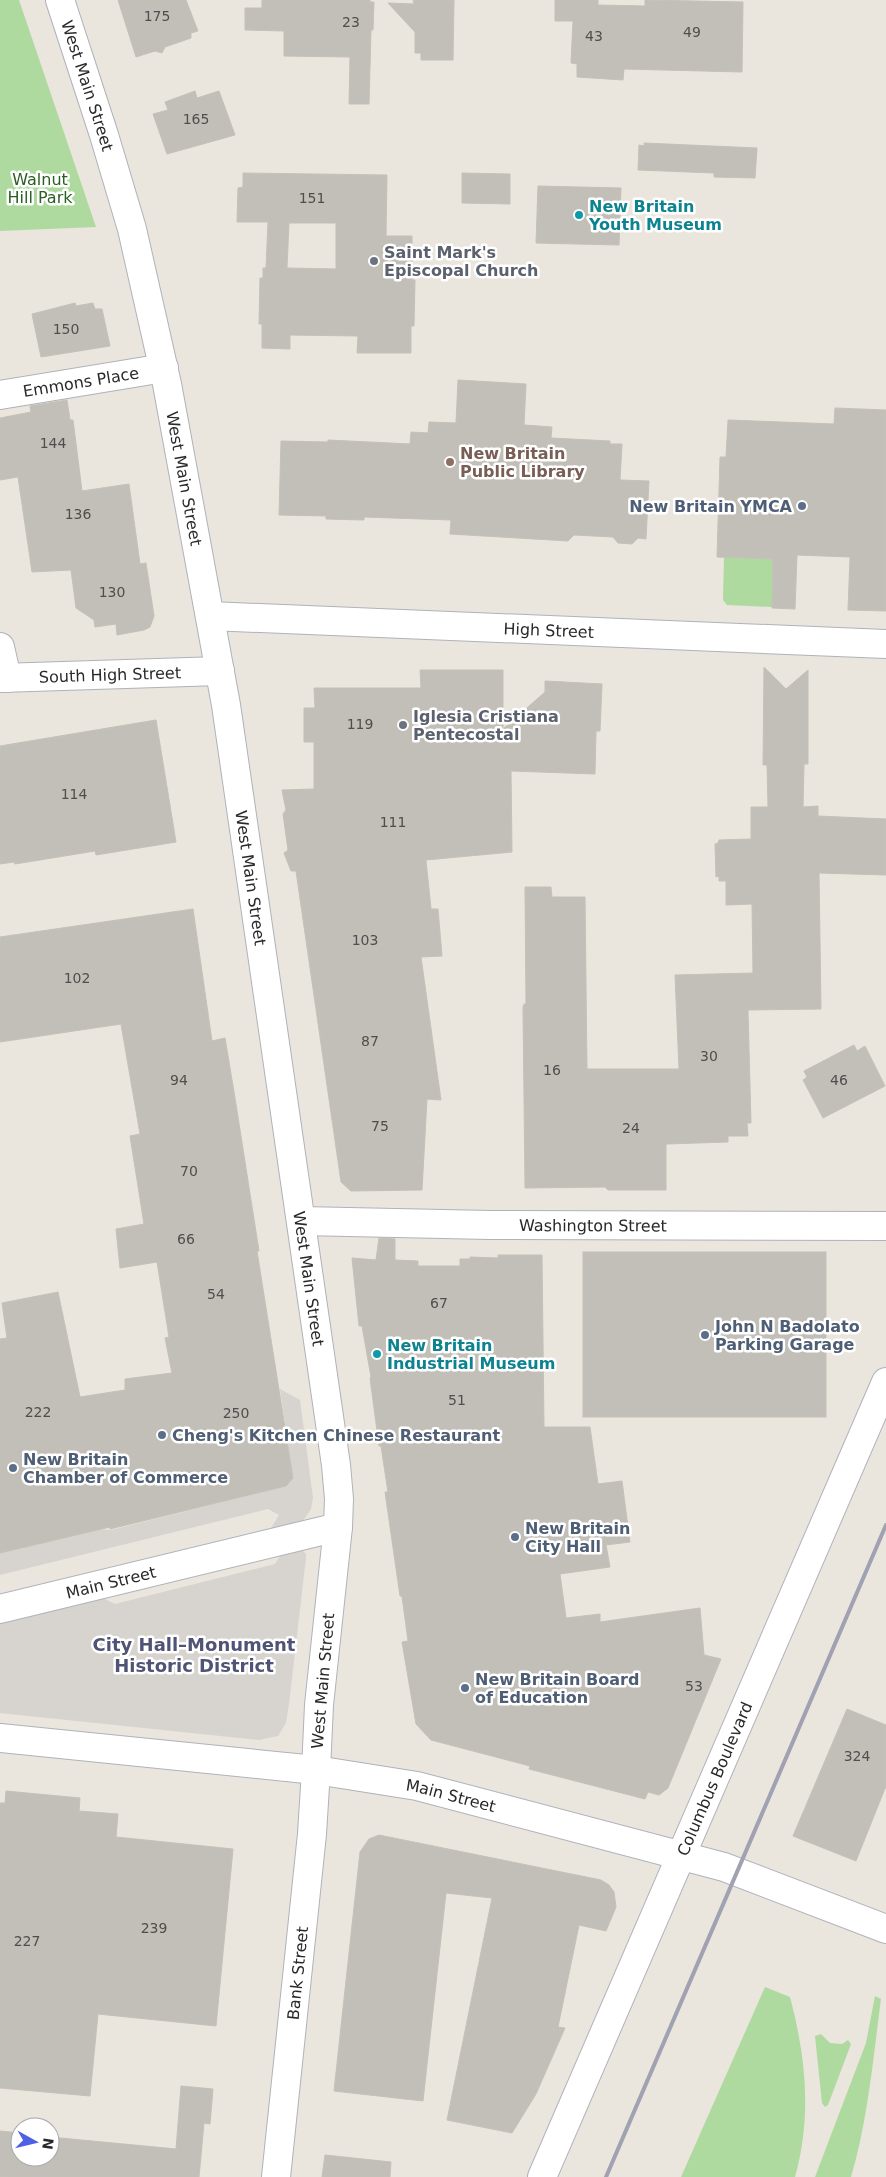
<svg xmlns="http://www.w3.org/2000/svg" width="886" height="2177" font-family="'DejaVu Sans',sans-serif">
<rect width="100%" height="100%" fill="#eae5dd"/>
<!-- green -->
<g fill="#afda9f">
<path d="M0,0h19l77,227 -96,4z"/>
<path d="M724,557l49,2 -1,48 -45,-2 -4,-5z"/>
<path d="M765,1987l25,10c16,60 22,119 5,180h-114z"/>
<path d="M875,1996l6,3c-8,60 -13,120 -30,178h-36l51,-134z"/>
<path d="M821,2034l9,9 12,1 6,-4 3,4 -23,61 -3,2 -3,-4 -7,-67z"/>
</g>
<!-- plaza -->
<g fill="#d7d4cf">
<path d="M280,1389l20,11 13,98 -2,11 -6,9 -8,8 -25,5 -1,-3 8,-13 -11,-6 -268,66v-22l100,-24 11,1 175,-44 7,-8z"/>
<path d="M288,1550h14l4,4v4l-17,146 -3,19 -8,13 -19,4 -259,-27v-92l99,-25 16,8 160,-40 8,-12z"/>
</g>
<!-- building -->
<g fill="#c2bfb9" stroke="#c5c1b7" fill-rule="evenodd">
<path d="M118,0h68l12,31 -7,2v5l-26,9 -3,6 -7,-2 -19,6z"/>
<path d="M262,0h108v2h4l-1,28h-2l-2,74h-20l1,-47 -66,-1v-25l-39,-1v-22h17z"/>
<path d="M413,0h41l-1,60h-32v-7h-6v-21l-27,-29 26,1z"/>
<path d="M555,0h43v5l47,1v-6l98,2 -1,70 -118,-3 -1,11 -46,-3v-13l-6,-1 2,-42h-18z"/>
<path d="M195,91l2,7 22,-7 16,44 -68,19 -14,-40 15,-4 -3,-8z"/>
<path d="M644,143l113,5 -2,30 -41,-1v-4l-76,-3 1,-25 5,1z"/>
<path d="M243,173l144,2 -1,61h26v44h3l-1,46h-3v27h-54l1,-17 -68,-1v14l-28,-1v-24h-3l1,-46h3v-10h3l2,-46h-31l1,-34 5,-1zM289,223h47v46l-49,-1z"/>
<path d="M462,173l48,1v30l-48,-1z"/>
<path d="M538,186l83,2 -2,57 -83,-2z"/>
<path d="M75,303l1,3 17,-3 2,6h7l8,37 -69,11 -9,-43z"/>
<path d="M458,380l68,4 -2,41 28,2 -1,11 59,3v3h12l-2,36 29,1 -3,58 -8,-1 -6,6 -14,-1 -5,-6 -39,-2 -6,6 -118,-7 1,-14 -87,-3v3l-38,-1v-3l-47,-1 2,-74 47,1v-2l82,4 1,-12 17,1 1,-11 27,1z"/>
<path d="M67,400l3,20h3l9,71 47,-7 11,80 6,-1 8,53 -4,11 -6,3 -27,5 -1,-11 -21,3 -1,-7 -18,-12 -5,-38 -39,2 -14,-95 -18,3v-62l31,-6 -1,-6z"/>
<path d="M835,408l51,2v201l-38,-1 2,-53 -53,-2 -2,54 -23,-1 1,-49 -56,-2 3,-100h6l2,-37 106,4z"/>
<path d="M764,667l22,22 22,-19v94h-4l-1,43 15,-1v10l68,3v56l-67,-2 2,136 -73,1 3,113h-4l1,13h-20v6l-62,2v46h-58l-3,-3 -80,1 -2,-181 1,-3h2l-1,-117h26l1,10h33l2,172h92l-4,-94 78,-2 -1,-69 -26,1v-24h-7v-5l-3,1 -1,-33 3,-1 1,-3 32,-1v-32h17l-1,-42h-4z"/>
<path d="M420,670h83v59l42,-37v-11l57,3 -2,47h-4l-1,43 -84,-3 1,81 -86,8 5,49h7l4,47 -21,1 20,143 -14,-1 -5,91 -71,1 -10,-9 -45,-311h-5l-7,-18 4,-3 -5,-36 3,-4 -4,-20 32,-1v-47h-10v-34h11l-1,-20h107z"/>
<path d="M156,720l20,122 -80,13 -1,-4 -80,13 -1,-2 -14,2v-118z"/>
<path d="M193,909l19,132 13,-3 10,60 24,153h-2l36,227 -7,8 -176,43v-2l-110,26v-214l7,-1 -5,-35 56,-11 22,105 45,-7v-11l47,-6 -7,-35 4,-1 -12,-75 -37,6 -4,-39 28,-5 -14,-88 10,-2 -19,-110 -121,18v-105z"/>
<path d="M854,1045l3,6 8,-5 20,40 -62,32 -20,-38 4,-3 -3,-6z"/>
<path d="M379,1238l16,1v21l23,1v5h42v-7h10v-2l28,1v-3h44l2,172h46l8,57 24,-3 8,61 -24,3 4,22 -50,7 6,44 34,-4v8l100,-14 4,47 17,4 -53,129 -9,7 -11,-3 -3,7 -116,-30 1,-3 -99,-26 -15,-16 -14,-82 6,-1 -6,-45h-2l-15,-104h3l-7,-46h-2l-9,-68 1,-1 -9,-51h-3l-7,-68 24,2z"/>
<rect x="583" y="1252" width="243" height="165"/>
<path d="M847,1709l39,16v61l-30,75 -63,-25z"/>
<path d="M6,1791l74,7 -1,13 39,3 -2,23 117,12 -17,177 -118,-12 -8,82 -90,-8v-285h5z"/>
<path d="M379,1835l222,45 8,5 5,7 2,15 -10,24 -27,-6 -21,102 7,1 -29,66 -24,39 -65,-13 45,-222 -46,-5 -23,208 -89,-10 26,-239 9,-13z"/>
<path d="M181,2086l32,3 -3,35 -6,-1 -5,54h-199v-46l20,2v24h30v-20l126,12z"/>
<path d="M325,2155l66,7 -1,15h-68z"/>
</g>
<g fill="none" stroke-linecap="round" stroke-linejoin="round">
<!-- minor casing -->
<g stroke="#b0b2bb" stroke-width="30">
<g id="minor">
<path id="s1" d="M0,395l164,-27"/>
<path d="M0,647l7,31"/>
</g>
</g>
<!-- tertiary casing -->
<g stroke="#b0b2bb" stroke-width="30">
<g id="tertiary">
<path id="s2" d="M210,616l676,28"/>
<path id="s3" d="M0,678l220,-7"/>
<path id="s4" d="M0,1609l338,-82"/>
<path id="s5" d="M276,2177l36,-343 4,-64"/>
<path id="s6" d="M542,2177l344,-795"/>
</g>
</g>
<!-- secondary casing -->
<g stroke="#b0b2bb" stroke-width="30">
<g id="secondary">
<path id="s7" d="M60,0l44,135 28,94 35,155 59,321 110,760 3,34 -1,28 -19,178 -3,65"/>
<path id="s8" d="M301,1221l189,4 396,1"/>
<path id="s9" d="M0,1738l316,32 101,16 307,81 162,62"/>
</g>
</g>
<!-- minor -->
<use href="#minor" stroke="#fff" stroke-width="28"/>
<!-- tertiary -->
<use href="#tertiary" stroke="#fff" stroke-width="28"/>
<!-- secondary -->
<use href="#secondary" stroke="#fff" stroke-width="28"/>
<!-- rail -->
<path stroke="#a0a1b1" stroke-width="4" d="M606,2177l280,-652"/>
</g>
<!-- markers -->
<g fill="#0f9aa8" stroke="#fff" stroke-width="2">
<circle cx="579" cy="215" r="5"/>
<circle cx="377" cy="1354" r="5"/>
</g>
<g fill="#6b7280" stroke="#fff" stroke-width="2">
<circle cx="374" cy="261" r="5"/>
<circle cx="403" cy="725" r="5"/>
</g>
<circle fill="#8d6e63" stroke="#fff" stroke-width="2" cx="450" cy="462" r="5"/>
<g fill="#5c6f8a" stroke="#fff" stroke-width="2">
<circle cx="802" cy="506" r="5"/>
<circle cx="705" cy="1335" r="5"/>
<circle cx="162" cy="1435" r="5"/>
<circle cx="13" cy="1468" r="5"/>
<circle cx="515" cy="1537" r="5"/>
<circle cx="465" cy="1688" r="5"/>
</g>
<g text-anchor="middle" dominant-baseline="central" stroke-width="5" stroke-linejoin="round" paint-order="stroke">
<!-- number labels -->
<g font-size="14" fill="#4f4e4d">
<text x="157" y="16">175</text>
<text x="351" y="22">23</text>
<text x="692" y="32">49</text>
<text x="594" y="36">43</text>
<text x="196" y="119">165</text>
<text x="312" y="198">151</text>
<text x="66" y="329">150</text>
<text x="53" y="443">144</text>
<text x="78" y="514">136</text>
<text x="112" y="592">130</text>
<text x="360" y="724">119</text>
<text x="74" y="794">114</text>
<text x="393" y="822">111</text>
<text x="365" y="940">103</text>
<text x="77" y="978">102</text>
<text x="370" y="1041">87</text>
<text x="709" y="1056">30</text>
<text x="552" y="1070">16</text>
<text x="179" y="1080">94</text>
<text x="839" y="1080">46</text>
<text x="380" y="1126">75</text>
<text x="631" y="1128">24</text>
<text x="189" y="1171">70</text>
<text x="186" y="1239">66</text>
<text x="216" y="1294">54</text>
<text x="439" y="1303">67</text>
<text x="457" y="1400">51</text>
<text x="38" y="1412">222</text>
<text x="236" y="1413">250</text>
<text x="694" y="1686">53</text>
<text x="857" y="1756">324</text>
<text x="154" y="1928">239</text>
<text x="27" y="1941">227</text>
</g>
<!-- street labels -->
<g font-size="16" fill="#292929" stroke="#fff">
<text stroke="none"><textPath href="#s7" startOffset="90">West Main Street</textPath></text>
<text stroke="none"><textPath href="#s1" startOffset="82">Emmons Place</textPath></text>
<text stroke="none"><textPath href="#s7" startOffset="495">West Main Street</textPath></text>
<text stroke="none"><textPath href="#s2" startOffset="339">High Street</textPath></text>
<text stroke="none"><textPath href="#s3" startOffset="110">South High Street</textPath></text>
<text stroke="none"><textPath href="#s7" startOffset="900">West Main Street</textPath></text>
<text stroke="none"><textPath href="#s8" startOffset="292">Washington Street</textPath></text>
<text stroke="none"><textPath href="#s7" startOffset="1305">West Main Street</textPath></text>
<text stroke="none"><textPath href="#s4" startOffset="114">Main Street</textPath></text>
<text transform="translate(323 1681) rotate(-85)">West Main Street</text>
<text stroke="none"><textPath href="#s6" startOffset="434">Columbus Boulevard</textPath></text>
<text stroke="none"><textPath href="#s9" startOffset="455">Main Street</textPath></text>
<text stroke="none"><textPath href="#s5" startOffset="205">Bank Street</textPath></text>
</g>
<!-- park labels -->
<g font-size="16" fill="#2a5e22" stroke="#fff">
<text x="40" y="179">Walnut<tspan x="40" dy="18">Hill Park</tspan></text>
</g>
<!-- culture labels -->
<g font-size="16" font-weight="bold" fill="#0d838f" stroke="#fff" text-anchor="start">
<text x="589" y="206">New Britain<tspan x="589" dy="18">Youth Museum</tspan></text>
<text x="387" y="1345">New Britain<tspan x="387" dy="18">Industrial Museum</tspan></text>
</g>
<!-- worship labels -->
<g font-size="16" font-weight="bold" fill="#5b616d" stroke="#fff" text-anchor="start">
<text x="384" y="252">Saint Mark's<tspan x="384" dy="18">Episcopal Church</tspan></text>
<text x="413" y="716">Iglesia Cristiana<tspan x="413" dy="18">Pentecostal</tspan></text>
</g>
<!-- education labels -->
<g font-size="16" font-weight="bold" fill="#785e54" stroke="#fff" text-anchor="start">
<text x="460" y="453">New Britain<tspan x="460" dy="18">Public Library</tspan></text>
</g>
<!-- service labels -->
<g font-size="16" font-weight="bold" fill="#4e5e75" stroke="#fff" text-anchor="start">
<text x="792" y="506" text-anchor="end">New Britain YMCA</text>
<text x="715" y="1326">John N Badolato<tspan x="715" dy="18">Parking Garage</tspan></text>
<text x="172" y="1435">Cheng's Kitchen Chinese Restaurant</text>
<text x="23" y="1459">New Britain<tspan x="23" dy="18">Chamber of Commerce</tspan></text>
<text x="525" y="1528">New Britain<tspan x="525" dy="18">City Hall</tspan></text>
<text x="475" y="1679">New Britain Board<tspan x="475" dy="18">of Education</tspan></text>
</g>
<!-- neighbourhood labels -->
<g font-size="18" font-weight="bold" fill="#4f5375" stroke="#fff">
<text x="194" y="1644">City Hall–Monument<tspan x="194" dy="21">Historic District</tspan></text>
</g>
</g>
<!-- north arrow -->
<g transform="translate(35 2142) rotate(98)"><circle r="24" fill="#ffffff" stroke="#a9a9a9"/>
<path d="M0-4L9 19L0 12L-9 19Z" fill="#4e60e5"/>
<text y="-8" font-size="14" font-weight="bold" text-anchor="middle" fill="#292929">N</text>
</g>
</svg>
